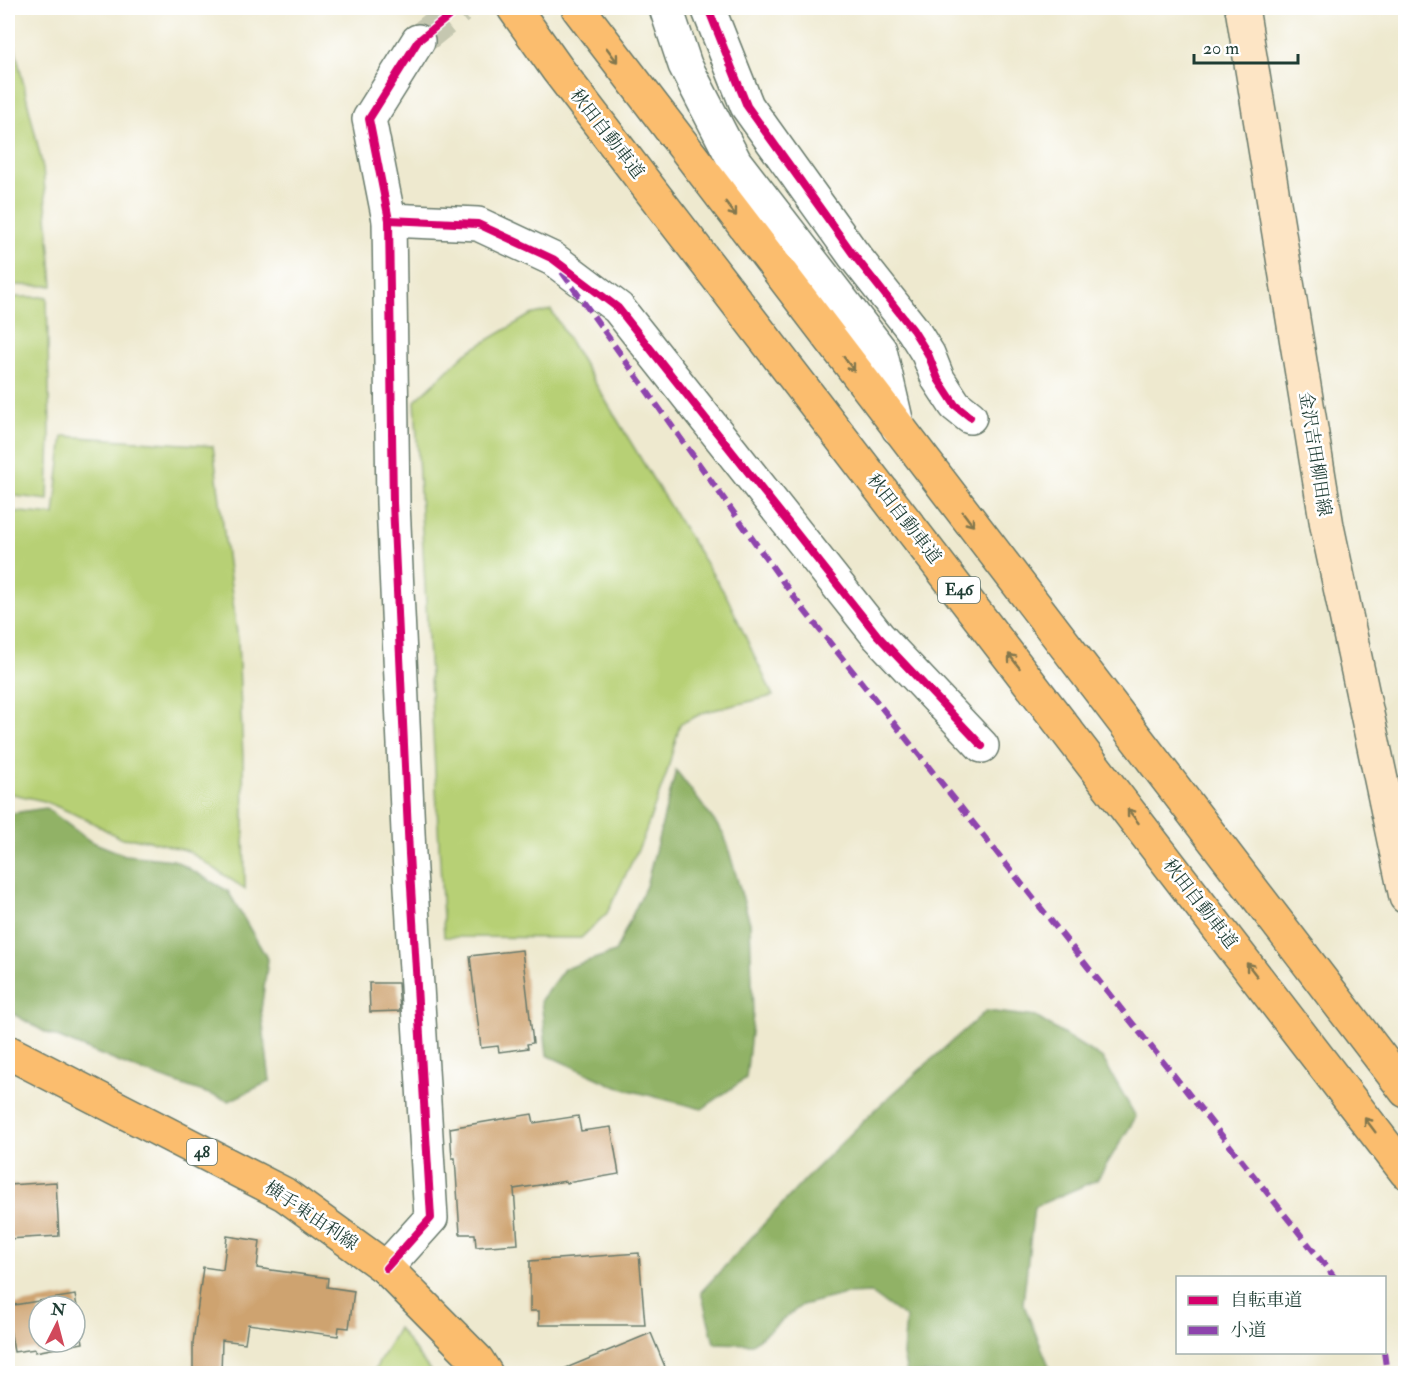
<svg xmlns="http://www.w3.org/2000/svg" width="1413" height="1381" font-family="'IM FELL Double Pica','Noto Serif JP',serif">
<rect width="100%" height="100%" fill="#fff"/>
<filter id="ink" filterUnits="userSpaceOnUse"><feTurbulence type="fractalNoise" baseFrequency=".0167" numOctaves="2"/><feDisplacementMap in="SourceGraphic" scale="12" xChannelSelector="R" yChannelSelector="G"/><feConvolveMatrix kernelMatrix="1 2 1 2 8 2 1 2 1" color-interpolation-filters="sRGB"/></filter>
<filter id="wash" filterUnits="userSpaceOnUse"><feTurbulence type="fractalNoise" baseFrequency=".008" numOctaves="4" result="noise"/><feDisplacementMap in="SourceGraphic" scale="24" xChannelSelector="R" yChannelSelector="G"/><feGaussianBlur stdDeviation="1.35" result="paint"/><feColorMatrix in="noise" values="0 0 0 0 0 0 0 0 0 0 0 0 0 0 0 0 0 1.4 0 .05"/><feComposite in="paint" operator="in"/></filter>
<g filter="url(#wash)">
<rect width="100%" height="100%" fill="#eee9cf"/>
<!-- green -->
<g fill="#b7d075" stroke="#6b8654" stroke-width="1.5">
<path d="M8,26h2l33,142 10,118 -45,-1z"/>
<path d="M8,297h39l3,135 -2,68 -40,-5z"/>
<path d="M551,310l105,174 71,113 46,99 -68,16 -25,12 -14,51 -24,66 -35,72 -26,25 -137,-1 -29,-536 51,-48 64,-38z"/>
<path d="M63,436l150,10 25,195 5,117 2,131 -57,-38 -41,-11 -27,-2 -34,-19 -42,-18 -36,-8c-1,-70 2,-141 2,-211l-2,-5v-66l46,4z"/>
<path d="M398,1328l34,45h-59z"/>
</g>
<!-- forest -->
<g fill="#91b266" stroke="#58784d" stroke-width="1.5">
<path d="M676,770l48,64 26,89 3,91 -7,64 -44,31 -85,-22 -70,-32 -6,-55 23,-31 51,-17 31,-66z"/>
<path d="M46,808l44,33 35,14 49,5 54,31 40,69 -7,50 9,71 -41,20 -101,-35 -83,-34 -37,-21v-192l5,-6z"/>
<path d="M986,1011l50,6 67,42 33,58 -39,63 -63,27 -11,96 29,70h-145l-4,-18 3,-37 -35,-25 -25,1 -44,11 -50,39 -38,-1 -13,-51 111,-120 65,-64z"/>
</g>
<g id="blocks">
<!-- building -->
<g fill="#cea36f" fill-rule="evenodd">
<path d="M522,950l11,93 -6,1 1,4 -29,4 -1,-6 -17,2 -11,-92z"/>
<path d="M369,983h29l2,28 -30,1z"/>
<path d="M532,1114l2,9 44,-7 3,15 30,-4 8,47 -52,9 -1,-2 -52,8 4,55 -42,3 -1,-13h-15l-5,-76h-3l-2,-30z"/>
<path d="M56,1182l3,54 -51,3v-54z"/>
<path d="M227,1236l33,5 -3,27 71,10 -1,9 27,4 -5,37 -10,-1 -1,9 -90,-12 -3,19 -23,-3 -1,34h-28v-31l10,-76 20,3z"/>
<path d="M639,1253l6,72h-106v-14h-9v-50z"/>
<path d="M75,1295l8,48 -48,9v-3l-21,3 -6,-36v-10zM39,1306h36v36h-36z"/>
<path d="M651,1333l17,41h-113l-1,-1z"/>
</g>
</g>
</g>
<g filter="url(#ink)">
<use href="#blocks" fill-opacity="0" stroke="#67796a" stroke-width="1.5"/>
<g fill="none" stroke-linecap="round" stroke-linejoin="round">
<!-- minor-tunnel -->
<path stroke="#c5c7b0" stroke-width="33" stroke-dasharray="33 16" stroke-linecap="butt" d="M418,41l41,-33"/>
<!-- minor casing -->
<g stroke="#67796a" stroke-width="36">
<g id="minor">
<path d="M666,8l19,57 50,97 145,188 18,78"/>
<path d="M708,8l39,98 106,148 60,76 15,24 10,25 17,26 15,12"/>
<path d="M389,220l89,4 75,35 65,49 260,328 104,110"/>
<path d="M386,1268l45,-50 -22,-364 -16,-351 -4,-283 -20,-101 49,-78"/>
</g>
</g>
<!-- secondary casing -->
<g stroke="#67796a" stroke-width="36">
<path id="secondary" d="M1242,8l85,518 79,371"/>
</g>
<!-- primary casing -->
<g stroke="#67796a" stroke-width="36">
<path id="primary" d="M8,1052l276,142 102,74 91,92 9,14"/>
</g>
<!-- motorway casing -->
<g stroke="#67796a" stroke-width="36">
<g id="motorway">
<path d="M514,8l44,62 848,1102"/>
<path d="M578,8l828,1083"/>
</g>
</g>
<!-- minor -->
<use href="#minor" stroke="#fff" stroke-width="33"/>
<!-- secondary -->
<use href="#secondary" stroke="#fde5c5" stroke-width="33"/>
<!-- primary -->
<use href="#primary" stroke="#fbbd6e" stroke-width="33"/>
<!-- motorway -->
<use href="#motorway" stroke="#fbbd6e" stroke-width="33"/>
<!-- quiet -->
<g stroke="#8e44ad" stroke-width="6" stroke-dasharray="12 6" stroke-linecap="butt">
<path d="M562,272l234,328 539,678"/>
<path d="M1384,1352l3,22"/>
</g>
<!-- cycleway casing -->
<g stroke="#fff" stroke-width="11">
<g id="cycleway">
<path d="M708,8l39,98 106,148 60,76 15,24 10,25 17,26 15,12"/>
<path d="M389,220l89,4 75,35 65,49 260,328 104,110"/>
<path d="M386,1268l45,-50 -22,-364 -16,-351 -4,-283 -20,-101 49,-78 41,-33"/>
</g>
</g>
<!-- cycleway -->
<use href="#cycleway" stroke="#d6006c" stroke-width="8"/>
</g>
<!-- one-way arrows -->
<defs><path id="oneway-shaft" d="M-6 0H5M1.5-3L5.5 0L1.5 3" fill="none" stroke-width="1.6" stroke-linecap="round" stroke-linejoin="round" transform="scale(1.5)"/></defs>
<g stroke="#82774e">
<use href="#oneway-shaft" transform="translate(612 55) rotate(53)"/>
<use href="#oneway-shaft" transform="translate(731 209) rotate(53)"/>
<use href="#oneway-shaft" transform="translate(849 364) rotate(53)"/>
<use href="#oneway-shaft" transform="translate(968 519) rotate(53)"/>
<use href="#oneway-shaft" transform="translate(1014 661) rotate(-128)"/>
<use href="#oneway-shaft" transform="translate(1133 816) rotate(-128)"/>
<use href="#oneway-shaft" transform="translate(1252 970) rotate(-128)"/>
<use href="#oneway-shaft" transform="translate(1370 1125) rotate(-127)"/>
</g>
</g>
<g text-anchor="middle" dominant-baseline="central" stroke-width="5" stroke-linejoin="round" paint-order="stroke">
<!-- shield labels -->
<g fill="#fff" stroke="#627771" stroke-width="1.5">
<rect x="938" y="577" width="42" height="26" rx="4.5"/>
<rect x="187" y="1139" width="30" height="26" rx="4.5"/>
</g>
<g font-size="16" font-weight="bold" fill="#1f3d34">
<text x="959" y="590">E46</text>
<text x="202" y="1152">48</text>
</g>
<!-- street labels -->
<g font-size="18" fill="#1f3d34" stroke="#fff">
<text transform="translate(607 134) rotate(52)">秋田自動車道</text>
<text transform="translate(1315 454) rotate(81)">金沢吉田柳田線</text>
<text transform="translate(904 519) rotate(52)">秋田自動車道</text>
<text transform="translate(1200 904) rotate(52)">秋田自動車道</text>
<text transform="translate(311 1216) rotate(34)">横手東由利線</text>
</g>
</g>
<!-- margin -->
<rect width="1413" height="1381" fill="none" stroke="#fff" stroke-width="30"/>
<!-- legend -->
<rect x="1176" y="1276" width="210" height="78" fill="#ffffff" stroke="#a5b1ae" stroke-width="1.5"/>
<rect x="1188" y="1296" width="30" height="9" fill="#d6006c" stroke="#a5b1ae" stroke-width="1.5"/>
<text x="1230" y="1306" font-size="18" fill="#1f3d34">自転車道</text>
<rect x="1188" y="1326" width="30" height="9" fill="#8e44ad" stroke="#a5b1ae" stroke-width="1.5"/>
<text x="1230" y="1336" font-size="18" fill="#1f3d34">小道</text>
<!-- north arrow -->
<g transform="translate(57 1324) rotate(6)"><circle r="28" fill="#ffffff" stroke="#a5b1ae" stroke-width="1.5"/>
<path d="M0-4.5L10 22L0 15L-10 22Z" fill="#d1495b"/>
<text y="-9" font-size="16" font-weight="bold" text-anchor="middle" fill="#1f3d34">N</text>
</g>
<!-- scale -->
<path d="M1194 54v9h104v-9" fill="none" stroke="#1f3d34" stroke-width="3"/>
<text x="1203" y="54" font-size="18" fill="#1f3d34" stroke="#ffffff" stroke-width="4.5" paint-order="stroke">20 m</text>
</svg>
